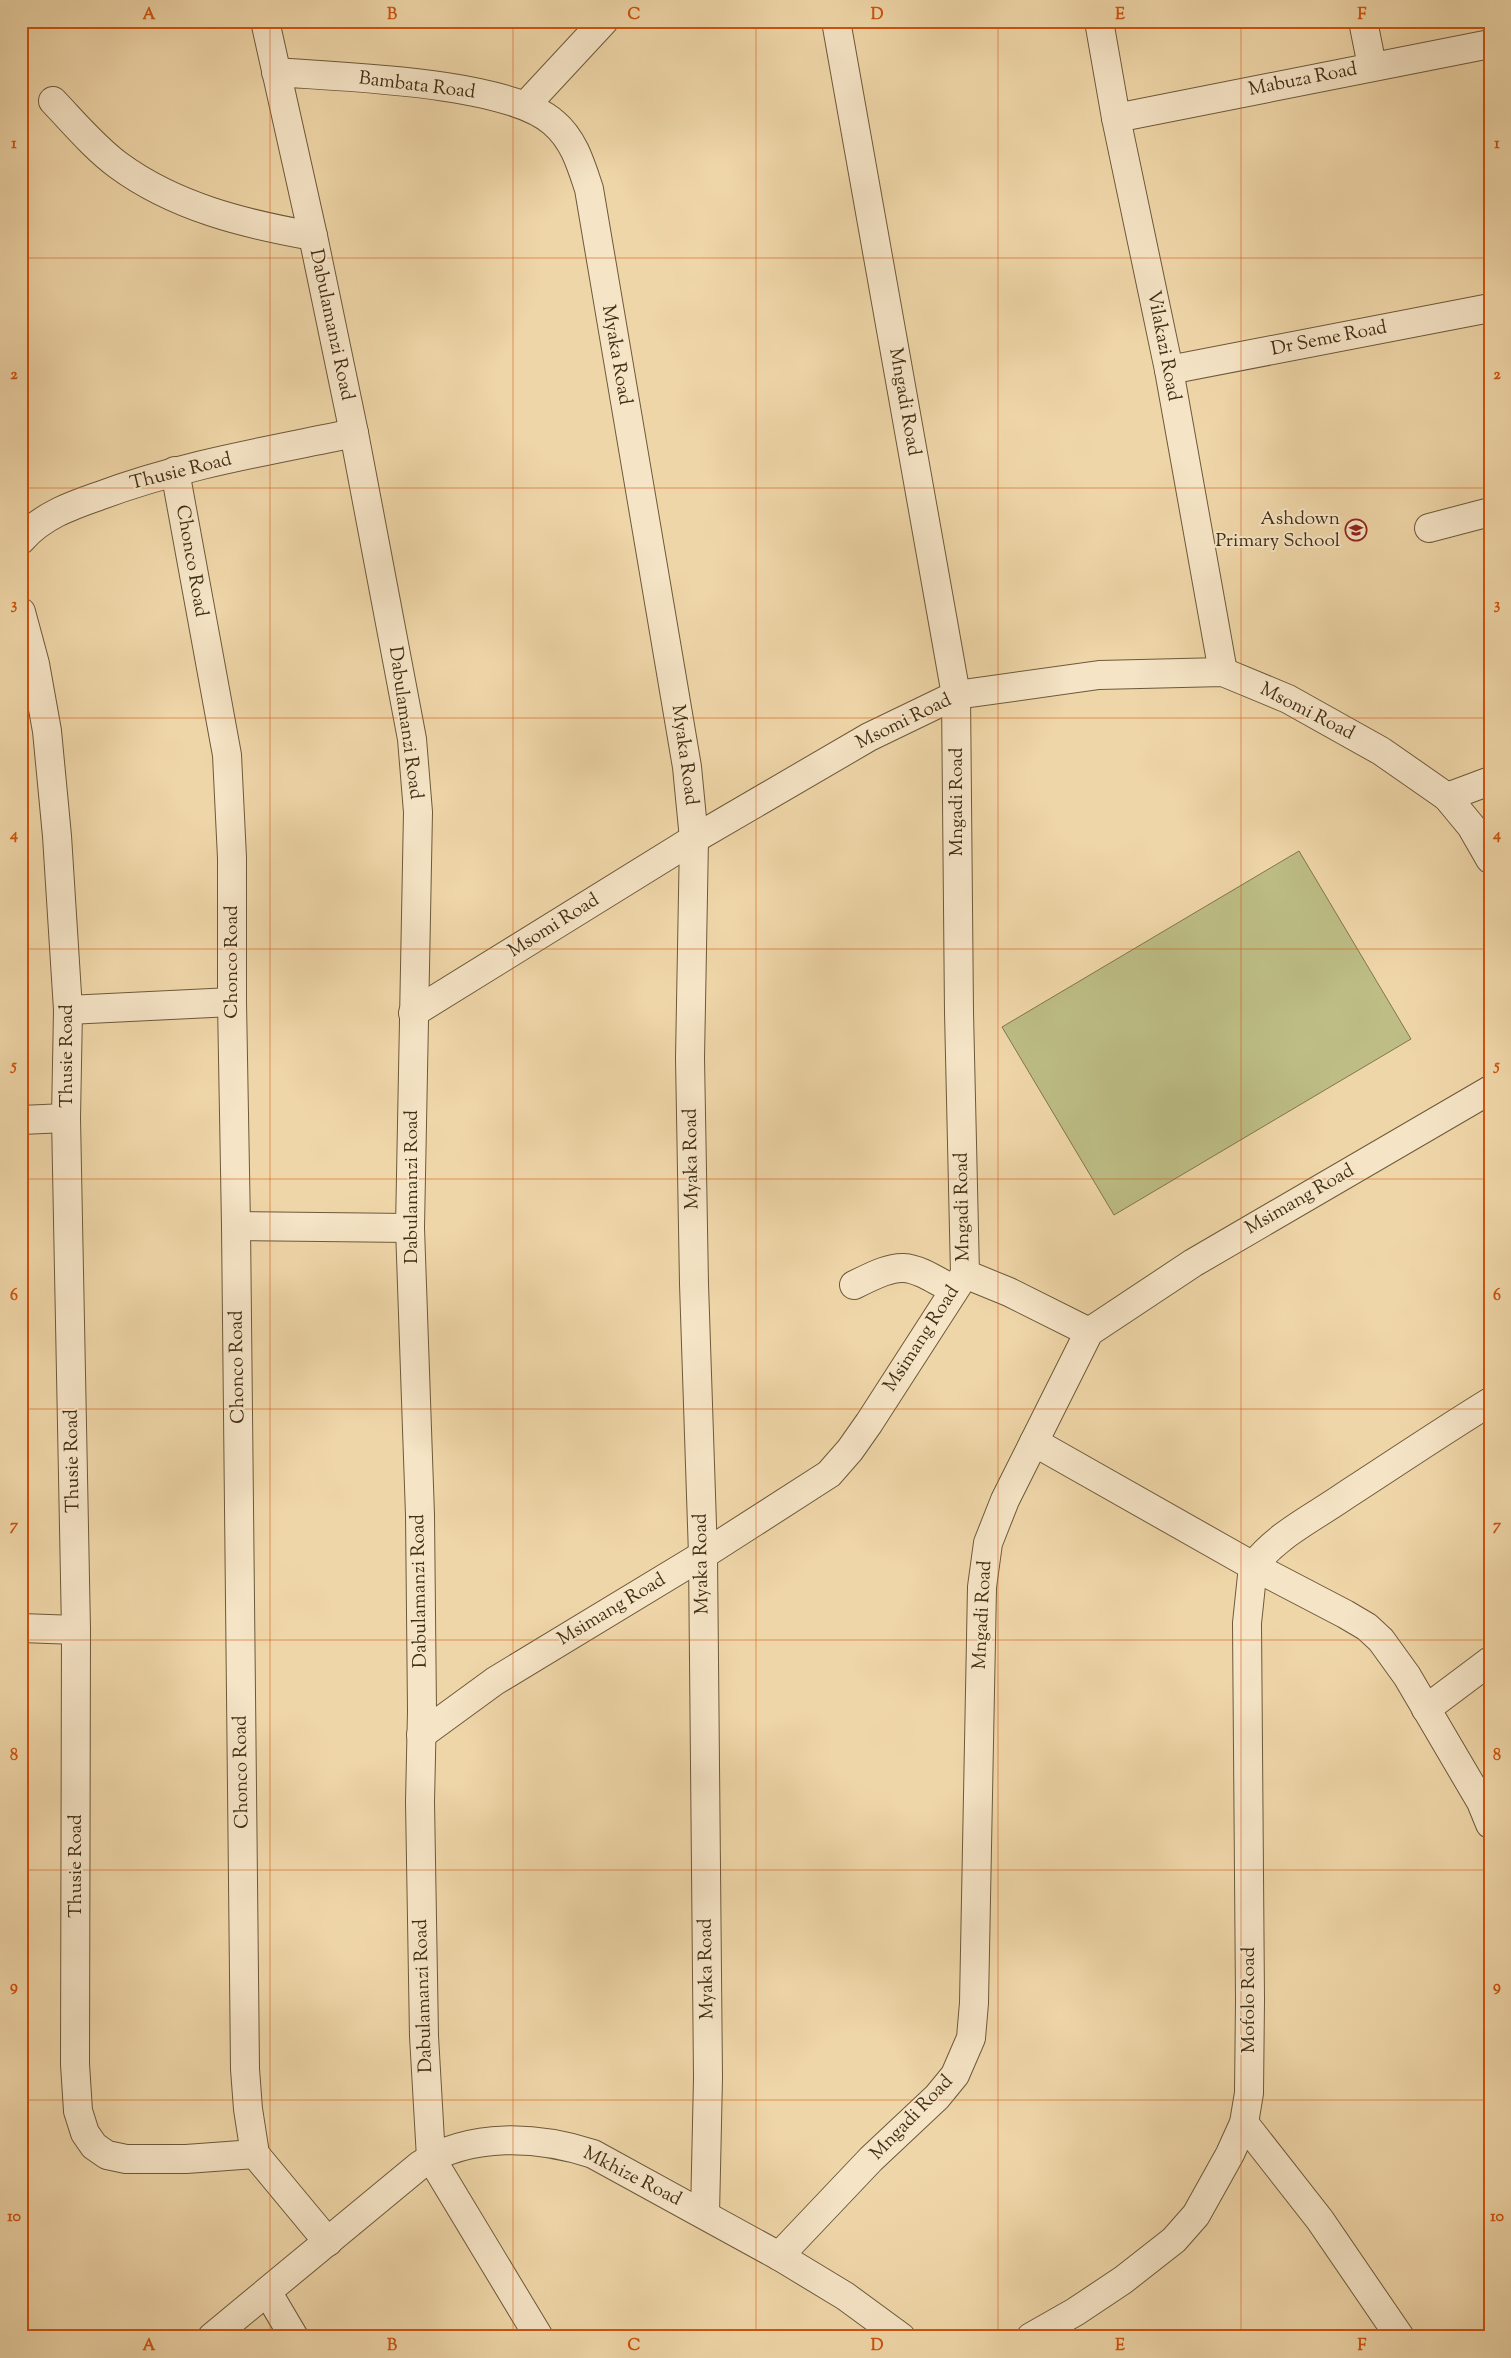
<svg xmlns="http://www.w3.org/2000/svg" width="1511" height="2358" font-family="'Sorts Mill Goudy',serif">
<rect width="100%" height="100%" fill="#efd6a8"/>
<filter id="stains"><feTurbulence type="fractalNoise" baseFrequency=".004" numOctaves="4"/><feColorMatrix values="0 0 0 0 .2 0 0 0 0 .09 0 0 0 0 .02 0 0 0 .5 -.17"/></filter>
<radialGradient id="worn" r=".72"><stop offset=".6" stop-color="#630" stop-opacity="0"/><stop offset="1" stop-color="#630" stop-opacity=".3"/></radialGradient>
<!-- green -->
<path fill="#bdbd85" stroke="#80764e" d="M1299,851l112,188 -297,176 -112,-188z"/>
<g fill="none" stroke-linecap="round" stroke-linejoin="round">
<!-- minor casing -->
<g stroke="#6d593a" stroke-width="30">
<g id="minor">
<path d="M265,21l48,215 41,197 58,306 6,73 -8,416 10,287 2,196 -2,91 4,234 7,122 108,179"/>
<path d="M836,21l120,674 3,317 6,262"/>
<path d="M1099,21l17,97 53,252 54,302"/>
<path d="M1363,21l9,45"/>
<path d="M276,72c64,5 232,9 278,51 20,17 27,42 35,66l98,578 7,72 -4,219 4,226 9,271 5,523 -3,136"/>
<path d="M53,101c21,22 41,46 65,64 57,42 127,59 195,71"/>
<path d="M526,105l78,-84"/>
<path d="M1116,118l374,-74"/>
<path d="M1169,370l321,-62"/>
<path d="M175,471l52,284 5,103v144l4,224 9,843 3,40 7,45 73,88"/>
<path d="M1429,528l61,-16"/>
<path d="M21,540c21,-24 49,-34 78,-44 82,-31 169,-45 255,-63"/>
<path d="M21,612l14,52 12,67 10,105 11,174 -2,108 10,512 -1,434 3,47 7,22 9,13 13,9 19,4h60l69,-5"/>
<path d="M1447,797l43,-16"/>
<path d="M68,1010l164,-8"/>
<path d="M413,1013l281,-174 175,-102 87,-42 143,-20 124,-3 65,27 93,52 66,46 24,29 19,33"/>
<path d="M21,1120l45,-2"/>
<path d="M236,1226l174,2"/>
<path d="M965,1274l44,18 80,40"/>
<path d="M854,1285c50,-25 52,-22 100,5"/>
<path d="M1034,1442l219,124 92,48 22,13 14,13 26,36 74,126 9,22"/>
<path d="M1253,1566c25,-32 60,-48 93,-71 48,-31 95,-63 144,-93"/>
<path d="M21,1628l55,2"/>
<path d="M1426,1709l64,-48"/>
<path d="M421,1735l74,-54 208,-126 126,-81 21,-24 19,-27 96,-149"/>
<path d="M1244,2123l76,97 80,117"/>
<path d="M779,2256l92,-97 66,-62 18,-22 16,-37 3,-35 8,-416 6,-44 17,-43 84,-168 104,-69 297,-173"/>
<path d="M268,2293l26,44"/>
<path d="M212,2337l208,-172c51,-33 118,-29 173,-11l186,102 66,40 56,41"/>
<path d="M1031,2337l44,-25 48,-32 51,-40 22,-25 34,-61 14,-31 5,-30 1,-93 -3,-377 6,-57"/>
</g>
</g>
<!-- minor -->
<use href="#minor" stroke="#f5e4c6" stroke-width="28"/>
</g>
<!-- grid -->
<path fill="none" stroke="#cf530e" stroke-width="1" stroke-opacity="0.55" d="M270,21v2316M513,21v2316M756,21v2316M998,21v2316M1241,21v2316M21,258h1469M21,488h1469M21,718h1469M21,949h1469M21,1179h1469M21,1409h1469M21,1640h1469M21,1870h1469M21,2100h1469"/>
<!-- icons -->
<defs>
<g id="school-ring" transform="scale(1.125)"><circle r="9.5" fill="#f5e4c6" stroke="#8f2418" stroke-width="1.5"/><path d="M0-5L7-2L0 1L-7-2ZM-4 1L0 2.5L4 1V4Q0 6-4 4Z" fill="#8f2418"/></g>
</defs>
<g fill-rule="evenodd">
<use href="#school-ring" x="1356" y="530"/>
</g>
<g text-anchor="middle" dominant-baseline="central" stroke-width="4" stroke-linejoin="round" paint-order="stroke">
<!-- street labels -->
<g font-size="19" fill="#422f16" stroke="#f5e4c6">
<text transform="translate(1303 80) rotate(-11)">Mabuza Road</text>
<text transform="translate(417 86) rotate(7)">Bambata Road</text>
<text transform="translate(331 325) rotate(78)">Dabulamanzi Road</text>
<text transform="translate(1329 339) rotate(-11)">Dr Seme Road</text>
<text transform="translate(1163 346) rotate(79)">Vilakazi Road</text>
<text transform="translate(616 355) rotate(80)">Myaka Road</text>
<text transform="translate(904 402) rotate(80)">Mngadi Road</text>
<text transform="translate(181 472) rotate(-14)">Thusie Road</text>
<text transform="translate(191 561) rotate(80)">Chonco Road</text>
<text transform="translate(1307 712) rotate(27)">Msomi Road</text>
<text transform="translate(904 722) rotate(-26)">Msomi Road</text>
<text transform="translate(405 723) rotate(82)">Dabulamanzi Road</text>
<text transform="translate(684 755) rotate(82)">Myaka Road</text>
<text transform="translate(957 802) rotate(-90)">Mngadi Road</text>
<text transform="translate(554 926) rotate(-32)">Msomi Road</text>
<text transform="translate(232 962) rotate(-90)">Chonco Road</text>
<text transform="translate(67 1056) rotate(-90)">Thusie Road</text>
<text transform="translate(692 1159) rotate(-91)">Myaka Road</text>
<text transform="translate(412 1187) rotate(-90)">Dabulamanzi Road</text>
<text transform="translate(1300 1200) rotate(-30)">Msimang Road</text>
<text transform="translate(963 1207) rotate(-91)">Mngadi Road</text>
<text transform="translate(922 1339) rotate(-57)">Msimang Road</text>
<text transform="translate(238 1367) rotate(-91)">Chonco Road</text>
<text transform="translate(73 1461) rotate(-91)">Thusie Road</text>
<text transform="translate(702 1564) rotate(-91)">Myaka Road</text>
<text transform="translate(420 1591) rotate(-91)">Dabulamanzi Road</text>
<text transform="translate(612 1610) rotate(-31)">Msimang Road</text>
<text transform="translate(983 1615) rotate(-87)">Mngadi Road</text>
<text transform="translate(242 1772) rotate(-91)">Chonco Road</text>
<text transform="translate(76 1866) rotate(-90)">Thusie Road</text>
<text transform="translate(707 1969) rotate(-91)">Myaka Road</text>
<text transform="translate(424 1996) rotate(-92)">Dabulamanzi Road</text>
<text transform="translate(1249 2000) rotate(-90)">Mofolo Road</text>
<text transform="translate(912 2118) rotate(-46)">Mngadi Road</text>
<text transform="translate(632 2177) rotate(27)">Mkhize Road</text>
</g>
<!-- poi labels -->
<g font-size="19" fill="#422f16" stroke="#f5e4c6" text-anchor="end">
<text x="1340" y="519">Ashdown<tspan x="1340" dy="22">Primary School</tspan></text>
</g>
</g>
<!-- margin -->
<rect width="1511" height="2358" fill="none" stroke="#efd6a8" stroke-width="55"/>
<rect x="28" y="28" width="1456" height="2302" fill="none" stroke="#cf530e" stroke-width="2"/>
<g font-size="16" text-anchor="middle" font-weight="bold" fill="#cf530e">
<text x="149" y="19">A</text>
<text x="392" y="19">B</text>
<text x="634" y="19">C</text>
<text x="877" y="19">D</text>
<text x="1120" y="19">E</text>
<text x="1362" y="19">F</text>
<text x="14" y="148">1</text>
<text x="1497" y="148">1</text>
<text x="14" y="379">2</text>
<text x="1497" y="379">2</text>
<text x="14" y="609">3</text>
<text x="1497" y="609">3</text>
<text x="14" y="839">4</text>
<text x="1497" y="839">4</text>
<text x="14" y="1070">5</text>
<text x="1497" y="1070">5</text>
<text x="14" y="1300">6</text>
<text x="1497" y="1300">6</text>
<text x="14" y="1530">7</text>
<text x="1497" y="1530">7</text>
<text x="14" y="1760">8</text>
<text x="1497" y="1760">8</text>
<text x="14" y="1991">9</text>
<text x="1497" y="1991">9</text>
<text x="14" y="2221">10</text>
<text x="1497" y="2221">10</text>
<text x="149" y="2350">A</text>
<text x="392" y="2350">B</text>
<text x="634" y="2350">C</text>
<text x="877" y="2350">D</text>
<text x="1120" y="2350">E</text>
<text x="1362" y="2350">F</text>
</g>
<rect width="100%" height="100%" filter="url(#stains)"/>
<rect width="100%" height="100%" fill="url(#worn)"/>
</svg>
